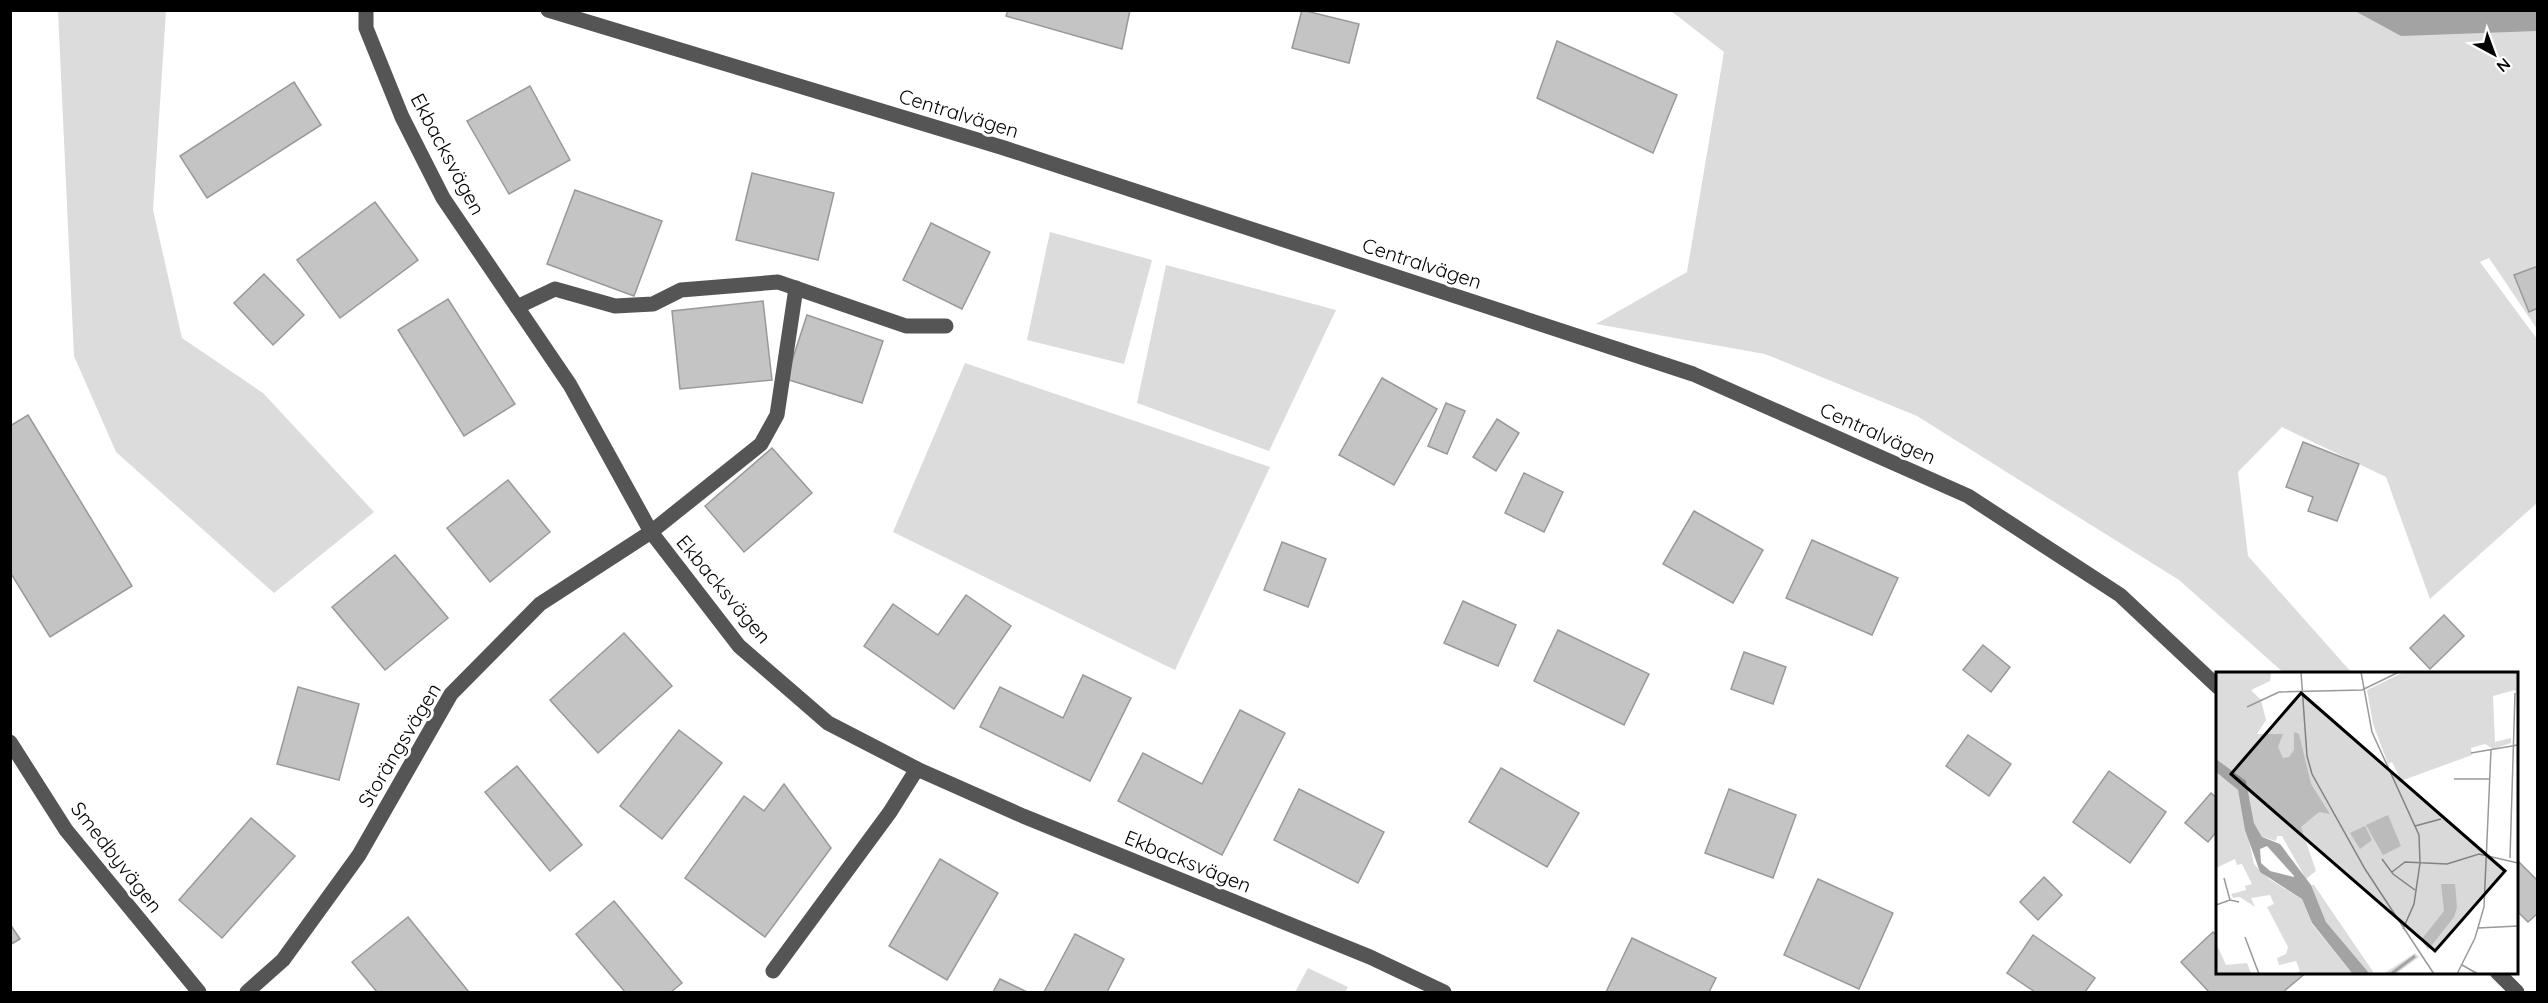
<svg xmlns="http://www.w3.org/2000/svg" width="2548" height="1003" font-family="Quicksand,sans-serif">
<rect width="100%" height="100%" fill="#fff"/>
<!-- green -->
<g fill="#dcdcdc">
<path d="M2355,10l37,21 145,-20v318l-48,-71 -9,4 57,77v164l-107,96 -44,-122 -104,-50 -44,45 10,84 104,117h-68l-105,-93 -262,-164 -152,-62 -169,-30 91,-52 37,-220 -53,-41z"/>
<path d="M58,11h108l-13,199 29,128 81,55 111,119 -100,81 -158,-141 -42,-96z"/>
<path d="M1050,232l102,28 -28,104 -97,-24z"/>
<path d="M1166,265l170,45 -67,141 -132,-48z"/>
<path d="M965,363l305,104 -95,203 -282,-138z"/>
<path d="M1308,968l40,19 -3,5h-50z"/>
</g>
<!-- water -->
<path fill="#a3a3a3" d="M2355,11h182v20l-136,5z"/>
<!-- building -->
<g fill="#c4c4c4" stroke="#999" stroke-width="1.5">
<path d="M1008,10h122l-8,39 -116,-33z"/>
<path d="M1302,10l57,14 -10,39 -57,-15z"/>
<path d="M1557,41l120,54 -24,58 -116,-55z"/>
<path d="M294,82l27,43 -114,73 -27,-42z"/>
<path d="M530,86l40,74 -61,34 -42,-73z"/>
<path d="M752,173l82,20 -16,67 -82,-20z"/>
<path d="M575,190l87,31 -28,75 -87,-32z"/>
<path d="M375,202l43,58 -78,58 -43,-58z"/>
<path d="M931,223l59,29 -28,57 -59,-29z"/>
<path d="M2538,266v42l-9,4 -15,-37z"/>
<path d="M264,274l40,41 -31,30 -39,-42z"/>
<path d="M448,299l67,105 -51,32 -66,-106z"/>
<path d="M763,301l9,79 -92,9 -8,-78z"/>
<path d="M807,315l76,26 -21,62 -76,-24z"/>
<path d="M1382,378l55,31 -43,76 -55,-30z"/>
<path d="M1446,403l19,8 -18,43 -19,-8z"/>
<path d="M28,415l104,171 -82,51 -40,-65v-146z"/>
<path d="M1497,419l22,14 -23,38 -23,-14z"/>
<path d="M2303,442l56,22 -22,57 -29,-10 5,-14 -27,-10z"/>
<path d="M772,448l40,45 -68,59 -39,-46z"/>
<path d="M1524,473l39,19 -19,40 -39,-19z"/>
<path d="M508,480l42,52 -60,50 -43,-54z"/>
<path d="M1694,511l69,39 -30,53 -70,-39z"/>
<path d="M1812,540l86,38 -26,57 -86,-37z"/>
<path d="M1282,542l44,17 -18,48 -44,-17z"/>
<path d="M395,555l53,63 -63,52 -53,-63z"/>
<path d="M966,595l45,31 -57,83 -90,-63 29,-42 45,31z"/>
<path d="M1463,601l53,24 -18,41 -54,-23z"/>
<path d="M2444,615l20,21 -34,33 -20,-21z"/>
<path d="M1558,630l91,44 -25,51 -90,-44z"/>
<path d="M624,633l48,53 -74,67 -48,-53z"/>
<path d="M1983,645l27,22 -19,25 -28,-22z"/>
<path d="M1744,652l42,15 -13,37 -42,-15z"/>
<path d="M1083,675l48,23 -41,83 -110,-54 20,-40 63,31z"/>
<path d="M298,687l61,17 -20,76 -62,-16z"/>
<path d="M1240,710l45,23 -63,122 -104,-54 25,-48 59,31z"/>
<path d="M679,730l43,33 -60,76 -42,-33z"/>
<path d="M1968,735l43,29 -22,32 -43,-30z"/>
<path d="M517,766l65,79 -32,26 -65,-79z"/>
<path d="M1501,768l78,45 -32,54 -78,-45z"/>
<path d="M2109,771l57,41 -36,51 -57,-41z"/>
<path d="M784,784l47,64 -66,89 -80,-59 59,-82 20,15z"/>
<path d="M1299,789l85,43 -26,51 -84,-43z"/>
<path d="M1729,789l67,26 -23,63 -68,-25z"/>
<path d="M2211,793l7,6v31l-10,12 -23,-19z"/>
<path d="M251,818l44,38 -73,82 -43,-38z"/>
<path d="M940,859l58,34 -51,87 -58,-34z"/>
<path d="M2518,861l20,20v32l-10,9 -12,-12z"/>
<path d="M2044,877l18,18 -24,25 -18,-18z"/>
<path d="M1818,879l75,34 -34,76 -75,-34z"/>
<path d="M614,901l68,82 -11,9h-46l-49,-58z"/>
<path d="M408,917l61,75h-92l-25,-30z"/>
<path d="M10,924l10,15 -10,6z"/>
<path d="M2213,932l5,5v35h89l-24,20h-74l-28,-30z"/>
<path d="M1075,934l49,25 -17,33h-63z"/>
<path d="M2033,935l62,43 -10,14h-50l-28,-19z"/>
<path d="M1632,938l84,40 -7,14h-103z"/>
<path d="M1000,979l27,13h-34z"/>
</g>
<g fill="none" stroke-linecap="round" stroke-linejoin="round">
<!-- minor -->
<g stroke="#555" stroke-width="15">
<path d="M366,10v18l36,89 41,81 127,187 81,147 88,114 89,77 89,46 106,47 347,141 74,35"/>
<path d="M548,10l456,138 689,226 275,122 152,99 98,92"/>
<path d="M517,307l38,-18 60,17 38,-2 28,-14 97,-8 128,44h40"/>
<path d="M10,742l56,88 133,162"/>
<path d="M773,971l117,-159 27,-43"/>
<path d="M2497,972l20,20"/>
<path d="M247,992l36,-32 76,-105 92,-161 89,-90 111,-72 110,-88 16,-29 19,-127"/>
</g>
</g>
<g text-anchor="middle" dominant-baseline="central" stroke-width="6" stroke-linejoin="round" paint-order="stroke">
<!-- street labels -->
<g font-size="20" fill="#000" stroke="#fff">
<text transform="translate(959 113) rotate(17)">Centralvägen</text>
<text transform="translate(448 154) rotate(62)">Ekbacksvägen</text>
<text transform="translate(1422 263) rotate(18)">Centralvägen</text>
<text transform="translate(1878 433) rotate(24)">Centralvägen</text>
<text transform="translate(724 589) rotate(50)">Ekbacksvägen</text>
<text transform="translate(399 745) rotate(-59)">Storängsvägen</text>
<text transform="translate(117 857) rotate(52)">Smedbyvägen</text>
<text transform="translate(1188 861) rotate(22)">Ekbacksvägen</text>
</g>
</g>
<!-- overview -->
<g transform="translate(2216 672)">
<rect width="302" height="302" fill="#fff"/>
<path d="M0,0h55l-1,9 -19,9 10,10 5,20 -9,14h26l-5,13 5,11 6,-1 5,-7v-18l5,2 12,50 19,30 -11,-2 -18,15 15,44 -10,8 -24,-43h-5l-1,5 -14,-4 -8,-14 -8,-41 -30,-23zM188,0h113v24l-2,-6 -22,6 2,46 16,-4v5l-18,6 -8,-5 -14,4 1,7 -74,27 1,-6 -7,-14 -4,2 -15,-40 -6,-34zM0,100l22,18 16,74 15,15 33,20 10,25 40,49h-56l4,-2 -4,-10 -17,4 -2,-7 9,-4 2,-7 -21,-40 7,-3 -4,-9 -19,3 4,9 -15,-10 -7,1 -2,-4 15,-4 -1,-4 7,-2 -10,-20 -5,1 -2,-6 -19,9zM172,143l13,31 -18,9 -17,-30zM149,154l7,14 -12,9 -10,-16zM225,212h14l2,23 -3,10 -26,33 -7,-10 23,-29zM95,213h3l60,88h-5l-43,-51zM0,271l10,22 21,-2 4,10h-35zM199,281l4,4 -22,16h-12z" fill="#dcdcdc"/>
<path d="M0,87l30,22 8,42 8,14 18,7 31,41 15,37 43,51h-17l-40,-50 -10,-24 -42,-27 -15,-42 -7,-40 -22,-18zM51,174l27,30v1l-24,-6 -9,-8 -1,-14z" fill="#a3a3a3" fill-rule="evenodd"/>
<path fill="none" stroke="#a3a3a3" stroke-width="3" d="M175,302l24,-18"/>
<path fill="none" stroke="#999" stroke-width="1.5" d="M85,0l6,84 5,18 53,95 69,105M145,0l11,60 47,103 1,28 -6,41 -11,25M31,35l32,-15 83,-2 37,-18M255,81l47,-8M238,107h36M199,154l26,-7M294,186l5,-165M166,187l11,15 22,16M176,200l13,-10 42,2 32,-10 39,9M8,206l6,22M0,233l14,-5 9,2M262,256l40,-2M29,265l14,37M246,293l16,9M241,302l18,-36 9,-31 7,-157"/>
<path fill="#000" fill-opacity="0.15" stroke="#000" stroke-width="3" d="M85,21l204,178 -70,80 -204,-177z"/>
<rect width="302" height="302" fill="none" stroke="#000" stroke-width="3"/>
</g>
<!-- border -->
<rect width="2548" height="1003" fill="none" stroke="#000000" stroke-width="24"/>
<!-- north arrow -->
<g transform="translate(2494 54) rotate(139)" stroke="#ffffff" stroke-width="4.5" paint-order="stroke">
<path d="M0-4.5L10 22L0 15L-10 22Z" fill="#000000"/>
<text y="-9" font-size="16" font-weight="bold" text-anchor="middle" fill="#000000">N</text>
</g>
</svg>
